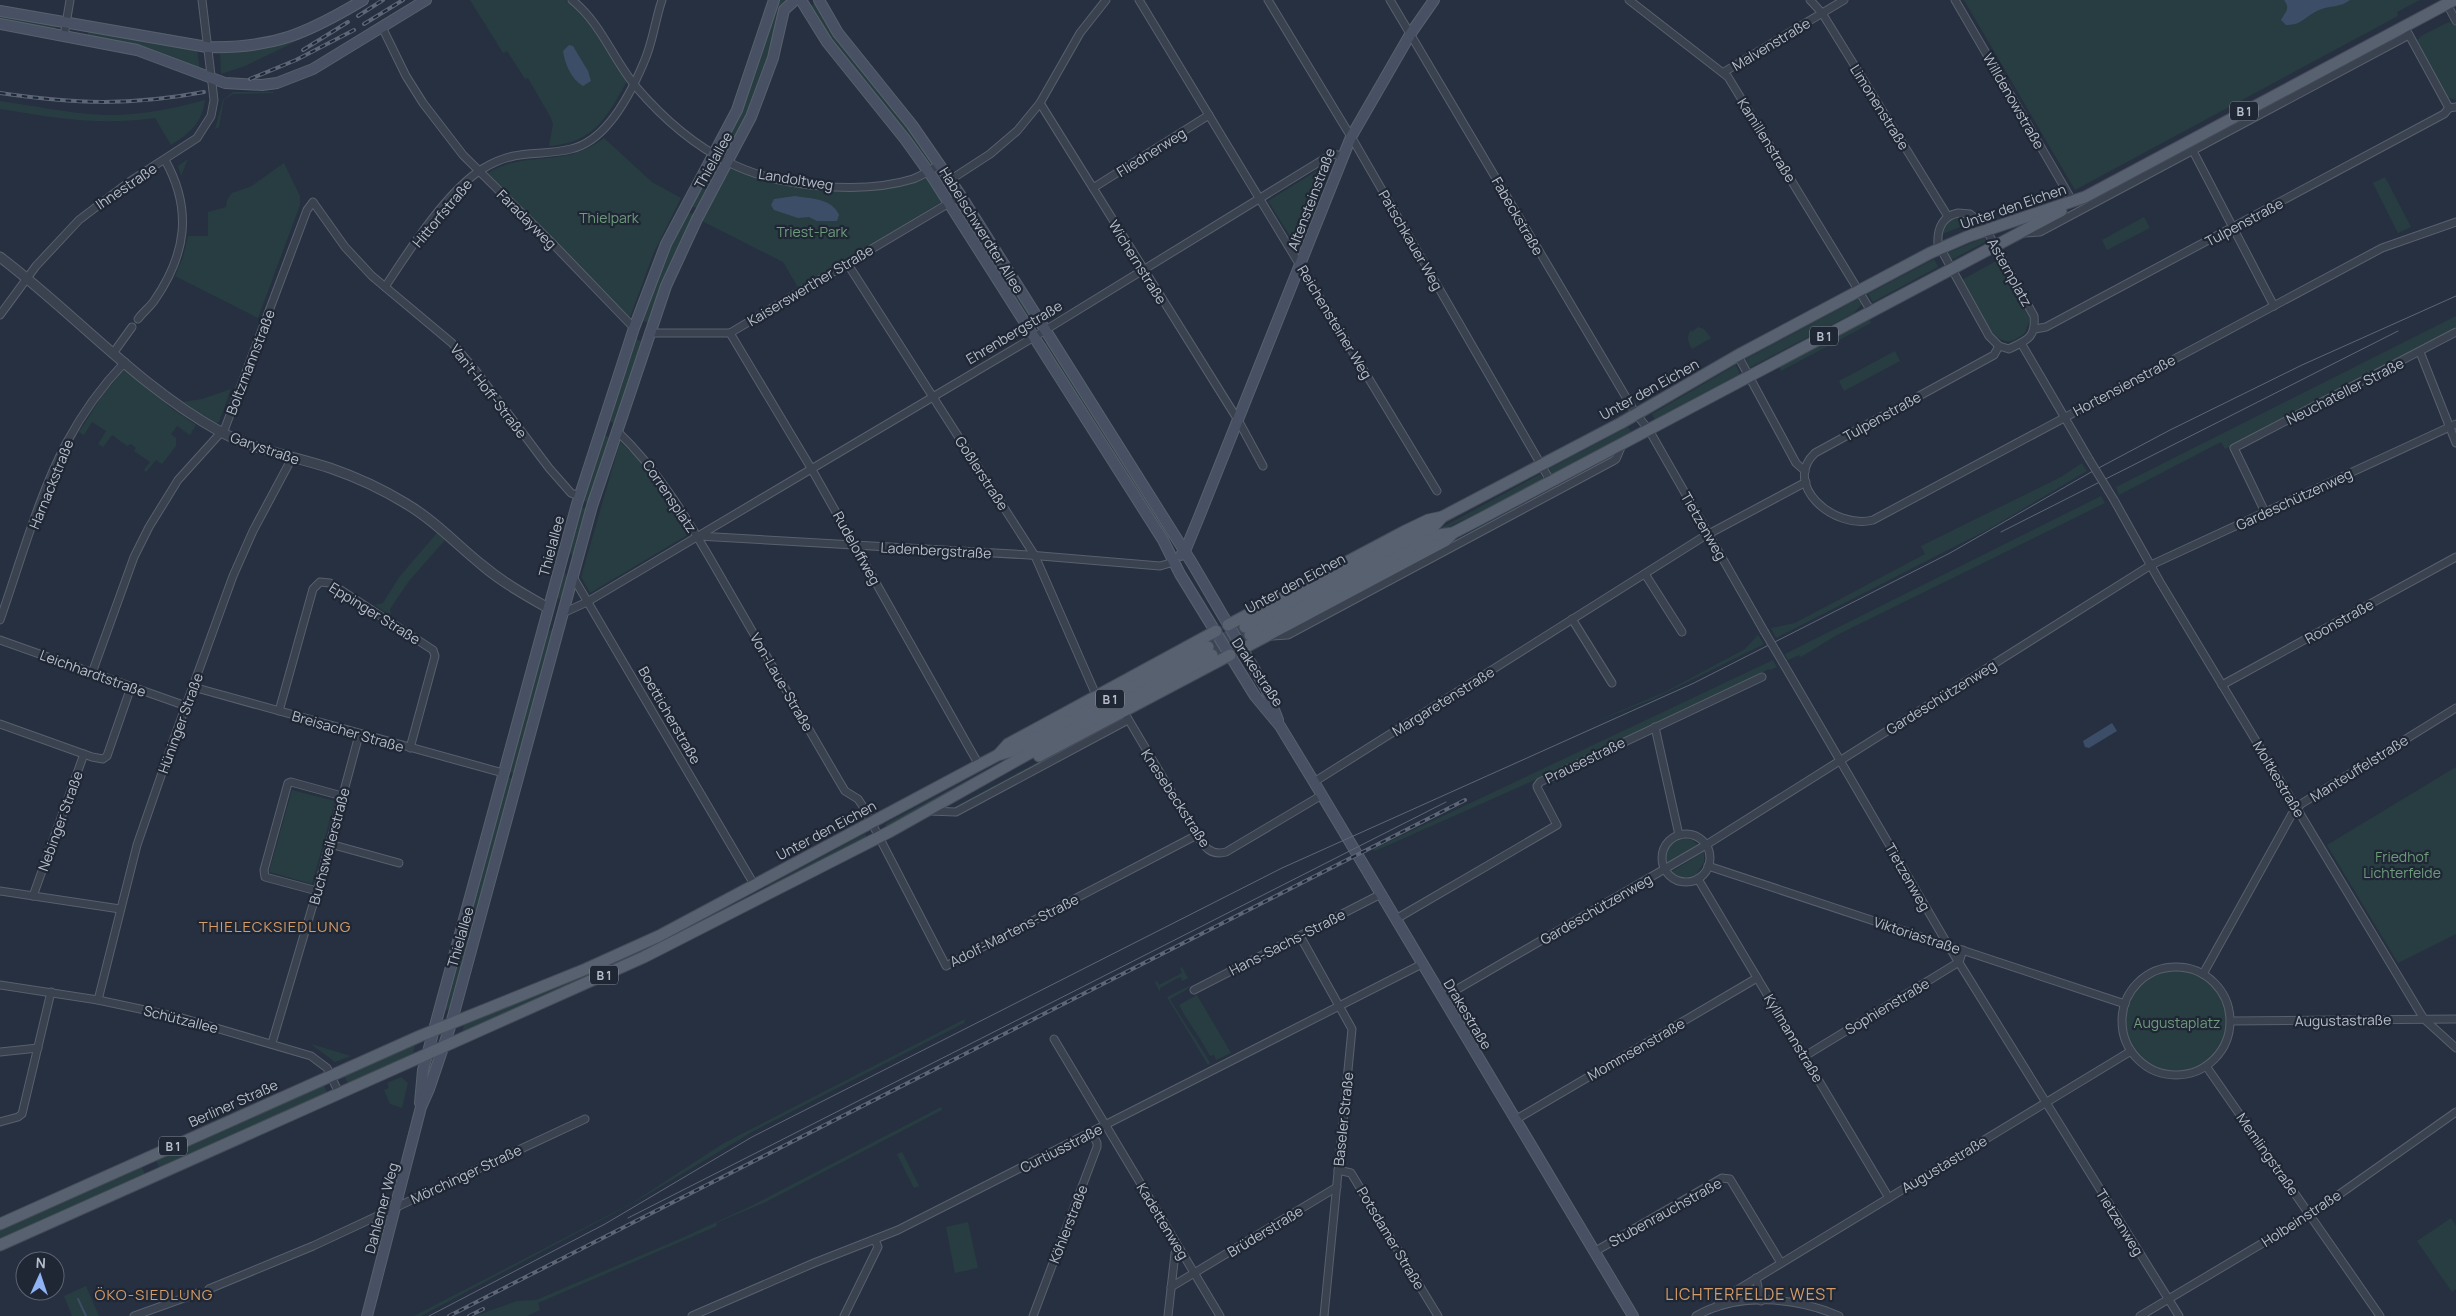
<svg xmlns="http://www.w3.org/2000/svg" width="2456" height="1316" font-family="Manrope,sans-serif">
<rect width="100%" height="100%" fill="#263040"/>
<!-- green -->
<g fill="#283d41">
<path d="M470,0h96l24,21 37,60c-20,36 -33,62 -78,65l4,-22 -2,-6 -23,-40 -3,1 -18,-28 -4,2z"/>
<path d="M778,0h10l-41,115 -18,38 -7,-4 29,-65z"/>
<path d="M1964,0h456l-23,12 1,4 -323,174z"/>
<path d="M817,2l117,159 -6,5 -97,-125 -23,-34z"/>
<path d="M0,15l56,10 -1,5 -55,-10z"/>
<path d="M2449,22l7,4v74l-9,-3 -30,-56 4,-5z"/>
<path d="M88,31l109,19 3,20 -56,-22 -56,-12z"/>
<path d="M309,35l-64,31 -24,8 -1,-22 40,-3z"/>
<path d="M233,92h40l1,1 -41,1 -9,6 -5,27 -4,2 8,-29z"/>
<path d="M205,100c-3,23 -15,33 -34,45l-16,-27c-56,8 -100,0 -155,-9v-8c34,5 68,12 103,14 33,1 70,-6 102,-15z"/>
<path d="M604,138l48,44 29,16 -27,54 -25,68 -143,-146c42,-26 77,-4 118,-36z"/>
<path d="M188,159l-7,17 -3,-10z"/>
<path d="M715,161l7,3 -25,44 -7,-2z"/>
<path d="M284,163l16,33v9l-42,113 -83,-42 8,-19 5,-21h20v-24l18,-5 1,-7 5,-7 18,-6z"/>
<path d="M1326,165l2,2 -30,77h-3l-27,-43z"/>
<path d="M731,167l112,23 40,-1 44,-12 16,24 -144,88 -16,-27 -83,-42z"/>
<path d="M2385,177l26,50 -13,6 -25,-50z"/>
<path d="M960,202l74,116 -5,4 -74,-117z"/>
<path d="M686,213l8,1 -32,70 -13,39 -8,-3 29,-75z"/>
<path d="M1967,216l9,5 -34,13c4,-14 10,-17 25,-18z"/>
<path d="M2144,217l6,11 -43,22 -5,-10z"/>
<path d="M1984,238l3,3 -36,19 -4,-7z"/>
<path d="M1934,259l4,8 -65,35 -5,-8z"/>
<path d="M1998,260l31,54v8l-4,11c-4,3 -10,7 -14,8 -22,4 -42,-44 -51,-60z"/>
<path d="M1858,299l4,5 -8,9 -105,55 -3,-9z"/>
<path d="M2456,316v11l-110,60 -121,62 -4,-7 -102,53 -3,-8z"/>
<path d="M1869,319l2,4 -90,48 -1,-4z"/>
<path d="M1698,327l6,2 7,9 -19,11c-4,-7 -6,-12 -1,-19l1,2z"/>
<path d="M635,339l7,2 -28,82 -7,-2z"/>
<path d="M1049,341l122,194 -4,4 -125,-194z"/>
<path d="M1895,351l5,10 -56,30 -5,-10z"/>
<path d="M1736,365l4,9 -85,45 -3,-5z"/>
<path d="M123,371h3l45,37 25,17 -6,10 -13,-9 -6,8 5,4v8l-14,18 -6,-4 -10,12 -2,-2 6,-8 -16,-11 2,-3 -5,-4 -4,2 -15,-11 -9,12 -5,-3 8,-13 -14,-9 -8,13 -5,-3 23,-36z"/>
<path d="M231,389l-12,33 -3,1 -33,-21 19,-3z"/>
<path d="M1628,427l3,5 -80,42 -1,-6z"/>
<path d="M603,435l7,2 -21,65 -8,-1z"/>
<path d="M620,442l20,18 49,74 -99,59 -9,-16z"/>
<path d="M1611,457l1,1 -180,97 -1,-2z"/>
<path d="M2082,463l5,8 -98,58 -213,109 -5,-10 24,-5 130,-69 -4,-8 140,-69z"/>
<path d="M1540,474l3,5 -47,26 -77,35z"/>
<path d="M2101,496l4,7 -268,132 -36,22 -2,-2 -11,5 -3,-6z"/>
<path d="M579,508h9l-14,51 -6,-10z"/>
<path d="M437,533l8,7 -36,41 -19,28 1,7 -16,-11 8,-2 17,-27z"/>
<path d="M563,569l5,10 -5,20 -8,-1z"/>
<path d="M552,629h2l-38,145 -9,-3 38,-137z"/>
<path d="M1758,635l6,9 -111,55 -66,26 78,-33 80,-43z"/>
<path d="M1773,660l4,7 -7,3 -1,-1 -178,86 -216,96 -2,-2z"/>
<path d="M1121,717v3l-166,89 -1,-2z"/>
<path d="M1040,741l-153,87 -2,-4z"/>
<path d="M2456,767v167l-58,29 -71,-118z"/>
<path d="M507,777l7,2 -61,228 -11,5z"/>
<path d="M292,790l43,11 -23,83 -43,-12z"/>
<path d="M865,834l2,4 -99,50 -1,-2z"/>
<path d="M1682,838l10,2 6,5 -32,18c-2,-12 3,-21 16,-25z"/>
<path d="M1704,852v10l-8,13 -14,3 -11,-6z"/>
<path d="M693,925l1,1 -37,21 -195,88 2,-11z"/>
<path d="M1182,967l6,11 -6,3 -1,-4 -3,1 -18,10v4l-5,-10 2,-1 2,4 23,-12 -2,-5z"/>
<circle cx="2177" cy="1022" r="51"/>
<path d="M1191,985l-5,5 -16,9c13,23 29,44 40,64l-2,2 -41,-68z"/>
<path d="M1197,995l34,58 -15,7 -2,-5 -4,1c-9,-18 -21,-32 -31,-51z"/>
<path d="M965,1019l-1,4 -212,109 -119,71 -212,113h-7l218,-113 92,-60z"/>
<path d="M416,1041l-3,12 -64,32 -6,-11z"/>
<path d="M311,1044l40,12 -16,6z"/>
<path d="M401,1077l7,6 -6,25 -12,-4 -6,-14 5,-2 -2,-5z"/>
<path d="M323,1083l5,12 -167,75 -6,-12z"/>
<path d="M941,1107l1,3 -176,92 -50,21 1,3 -179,77 2,7 -13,6h-52l42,-15 19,-1 146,-62 67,-31z"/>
<path d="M902,1152l17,34 -5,2 -17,-34z"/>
<path d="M141,1165l4,10 -145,67v-15z"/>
<path d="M2451,1218l5,8v63l-4,3 -35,-51z"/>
<path d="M968,1222l10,46 -23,5 -9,-46z"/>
<path d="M86,1286l13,30h-27l-8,-20z"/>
</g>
<!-- water -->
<g fill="#3c4d68">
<path d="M2284,0h66c-10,8 -20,5 -31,10 -12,5 -18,16 -33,15l-5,-5c4,-8 10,-11 3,-20z"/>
<path d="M569,45l4,1 15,25 3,10 -8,5c-12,-7 -18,-22 -20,-35z"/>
<path d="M795,196c16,3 37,2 44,19l-2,6h-20l-8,-4 -11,1 -24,-8 -3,-5 3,-6z"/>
<path d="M2112,723l5,8 -28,17 -4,-1 -2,-6z"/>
</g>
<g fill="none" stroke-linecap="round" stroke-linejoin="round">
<!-- stream -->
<path stroke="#3c4d68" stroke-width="2" d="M78,1299l8,17"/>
<!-- primary-tunnel -->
<g stroke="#3c4555" stroke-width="11" stroke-dasharray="11 5.5" stroke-linecap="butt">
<path d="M1208,647l37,-20"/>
<path d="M1212,655l38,-20"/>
</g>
<!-- minor casing -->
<g stroke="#58606d" stroke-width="9">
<g id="minor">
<path d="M572,0c30,24 41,60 65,88 25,29 57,57 91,74 48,25 133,33 185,17 10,-4 18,-9 27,-15"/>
<path d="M1139,0l298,491"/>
<path d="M1268,0l88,145 195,337"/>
<path d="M1390,0l246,414 13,16 115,201"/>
<path d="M1629,0l99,77 143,234"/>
<path d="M1810,0l12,13 125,202"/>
<path d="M1955,0l118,202"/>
<path d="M2447,4l9,17"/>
<path d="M382,27l24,49 17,27 40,52 92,91 79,82"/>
<path d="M2408,33l41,75"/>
<path d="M64,36l6,-36"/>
<path d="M1724,72l120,-72"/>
<path d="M1040,103l198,317 25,46"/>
<path d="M2449,108l7,-1"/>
<path d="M2193,151l81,155"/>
<path d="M950,180l40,-26 27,-23 23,-28 40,-70 26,-33"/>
<path d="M1093,188l116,-73"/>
<path d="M1958,213l12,1 13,10 51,92c2,22 -7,24 -25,33l-10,-3 -10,-10 -51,-92c-1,-16 5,-28 20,-31z"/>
<path d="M2024,233l16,-1 369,-197"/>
<path d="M847,263l188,293 61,139"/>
<path d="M385,287c23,-35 63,-98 99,-119 33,-20 54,-11 87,-19 36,-8 60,-56 73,-87 9,-20 11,-42 18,-62"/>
<path d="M0,315l36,-49 43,-46 50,-38 68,-44 14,-22 3,-16 -12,-100"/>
<path d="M138,319c5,-7 11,-11 16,-18 32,-46 39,-91 11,-141"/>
<path d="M2035,329l11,-2 398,-213 5,-6"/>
<path d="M649,333h81l231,-137"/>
<path d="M730,333l81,135 168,297"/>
<path d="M2021,343l68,116"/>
<path d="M1999,346l-5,9 -179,98c-33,31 18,77 58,67l509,-272 74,-26"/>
<path d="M114,352l18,-25"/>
<path d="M2420,352l36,91"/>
<path d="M1738,356l58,107 9,8"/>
<path d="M616,430c50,47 82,108 117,168 37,64 74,129 112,193l13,8 6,9 82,158 251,-131"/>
<path d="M2114,500l46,82 264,437 32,29"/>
<path d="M2265,512l-31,-64 222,-116"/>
<path d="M698,536l331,19 131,11 14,-4"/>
<path d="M1645,574l37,58"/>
<path d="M573,577l182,309"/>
<path d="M563,613l24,-11 447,-265 298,-183 11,2"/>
<path d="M1572,619l40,64"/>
<path d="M0,620c20,-57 39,-126 67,-178 16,-30 35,-56 58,-80"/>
<path d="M1272,636l16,-1 325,-174 3,-2 6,-14"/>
<path d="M0,640l186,66"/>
<path d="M1783,663l165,282 231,371"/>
<path d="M92,673l42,-116 15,-30 29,-47 47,-52 82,-218 6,-8 32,45 27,29 80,67 24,28 73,97 22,25 8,3"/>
<path d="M2222,685l234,-128"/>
<path d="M193,687l310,86"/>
<path d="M279,711l34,-122 7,-7 10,1 103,67 2,6 -25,92"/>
<path d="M1124,712l73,123c7,12 14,21 29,17l96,-57"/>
<path d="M0,724l92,33 11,2 4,-3 24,-69"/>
<path d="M1655,727l24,108"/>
<path d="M1314,782l389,-245 103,-55"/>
<path d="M929,811l27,1 172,-92"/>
<circle cx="1686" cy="858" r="24"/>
<path d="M330,844l69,19"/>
<path d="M1708,866l417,138"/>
<path d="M1698,879l191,319"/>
<path d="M0,891l120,18"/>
<path d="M317,891l-52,-14 -1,-7 24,-87 3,-1 51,14"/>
<path d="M33,896l51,-142"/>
<path d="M1396,919l161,-94 -19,-36 -1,-3 3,-4 222,-105"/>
<path d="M1300,936l52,93 -28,287"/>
<circle cx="2176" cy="1021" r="54"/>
<path d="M2203,974l89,-160 9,-10 155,-96"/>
<path d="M0,985l98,15 84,18 129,38 16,12 12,25"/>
<path d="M1194,990l187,-96"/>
<path d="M1442,998l264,-153 445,-280 305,-141"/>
<path d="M98,1000l39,-155 35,-101 61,-168 20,-45 39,-73"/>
<path d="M2231,1021l225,-2"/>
<path d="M1054,1039l166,277"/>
<path d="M272,1043l45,-152 42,-156"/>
<path d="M0,1052l38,-4"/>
<path d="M1805,1056l154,-94 4,-12"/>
<path d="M2206,1066l174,250"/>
<path d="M1515,1120l242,-142"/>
<path d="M0,1122l18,-5 4,-3 29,-122"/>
<path d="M1338,1170l13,3 87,143"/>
<path d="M1594,1252l128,-74 8,1 51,84"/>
<path d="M1756,1278l5,23"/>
<path d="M1171,1287l166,-100"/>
<path d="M209,1289l104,-43 272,-127"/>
<path d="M1717,1307l2,-6 412,-250"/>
<path d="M134,1316l64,-23"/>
<path d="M692,1316l122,-53 84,-33 524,-266"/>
<path d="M844,1316l34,-69 -3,-7"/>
<path d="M1033,1316l64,-169v-4l-5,-10"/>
<path d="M1168,1316l7,-63 5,-4"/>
<path d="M1696,1316c42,-24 100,-19 143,0"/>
<path d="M2140,1316l170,-101 146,-103"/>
</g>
</g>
<!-- tertiary casing -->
<g stroke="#58606d" stroke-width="11">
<path id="tertiary" d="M0,257c74,56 138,129 219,174 35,19 74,25 111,37 26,9 52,21 75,35 29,17 51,41 77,62 20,17 43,30 66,43"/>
</g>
<!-- secondary casing -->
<g stroke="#58606d" stroke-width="12">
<g id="secondary">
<path d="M801,0l26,42 78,97 28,39 230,362 17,34 75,122 25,30 37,61 316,529"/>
<path d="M819,0l19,33 74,92 49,71 231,367 74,126 12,31"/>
<path d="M0,11l207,36c66,2 101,-14 156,-47"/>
<path d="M0,24l137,26 88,33 37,2 15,-2 36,-14 113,-69"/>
<path d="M1181,555l4,-4 14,-34 152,-380 60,-104 23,-33"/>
<path d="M420,1103l3,-33 154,-566 57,-176 32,-84 71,-134 37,-110"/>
<path d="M367,1316l54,-209 8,-18 22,-65 141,-518 74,-220 31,-67 54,-102 22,-59 11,-48 11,-10"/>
</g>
</g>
<!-- primary casing -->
<g stroke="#444b59" stroke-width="13">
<g id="primary">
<path d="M1228,625l177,-94 23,-11 14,-3"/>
<path d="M1245,627l189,-101 8,-9 179,-94 121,-70 188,-100 39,-17 116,-39 369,-197"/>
<path d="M1250,635l189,-100 14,-2 29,-15 579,-307"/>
<path d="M1242,649l203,-108 8,-8"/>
<path d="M999,754l9,-10 37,-20 171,-93"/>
<path d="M1039,756l191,-101"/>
<path d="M0,1224l420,-188 166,-67 73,-33 320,-171 19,-10 14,-4 196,-104"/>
<path d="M0,1245l644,-288 245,-125 164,-92 159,-85"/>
</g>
</g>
<!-- minor -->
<use href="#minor" stroke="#3a4250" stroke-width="7"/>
<!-- tertiary -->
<use href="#tertiary" stroke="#3a4250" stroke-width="9"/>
<!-- secondary -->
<use href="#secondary" stroke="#485163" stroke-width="10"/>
<!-- primary -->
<use href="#primary" stroke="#586170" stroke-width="11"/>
<!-- tram -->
<g stroke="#5c6677" stroke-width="1">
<path d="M2001,532l397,-201"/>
<path d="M628,1218l818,-416"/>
<path d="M429,1316l176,-92 147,-87 530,-269 412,-185 256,-130 143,-82 77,-41 132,-65 154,-69"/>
</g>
<!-- rail casing -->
<g stroke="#5c6677" stroke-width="4">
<g id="rail">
<path d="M358,16l25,-16"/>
<path d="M364,24l39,-24"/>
<path d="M303,50l45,-28"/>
<path d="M250,79l46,-19 58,-30"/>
<path d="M0,93c74,11 130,13 204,-1"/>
<path d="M449,1316l1016,-516"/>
<path d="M469,1316l14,-7"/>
</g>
</g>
<!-- rail -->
<use href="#rail" stroke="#1f2735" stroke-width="2" stroke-dasharray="5.5" stroke-linecap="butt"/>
<!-- minor-bridge casing -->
<g stroke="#58606d" stroke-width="9" stroke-linecap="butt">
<g id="minor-bridge">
<path d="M2089,459l25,41"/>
<path d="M1764,631l19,32"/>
</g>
</g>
<!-- minor-bridge -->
<use href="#minor-bridge" stroke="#3a4250" stroke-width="7"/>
</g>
<g text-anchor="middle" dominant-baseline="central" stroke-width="4.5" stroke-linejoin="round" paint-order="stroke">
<!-- shield labels -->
<g fill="#1f2735" stroke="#89909d" stroke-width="1">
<rect x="2230" y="101.5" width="28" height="19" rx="4"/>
<rect x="1810" y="326.5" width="28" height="19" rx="4"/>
<rect x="1096" y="689.5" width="28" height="19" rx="4"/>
<rect x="590" y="965.5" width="28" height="19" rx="4"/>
<rect x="159" y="1136.5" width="28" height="19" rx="4"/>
</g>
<g font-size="12" font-weight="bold" fill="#b7bdca">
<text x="2244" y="111">B 1</text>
<text x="1824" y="336">B 1</text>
<text x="1110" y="699">B 1</text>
<text x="604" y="975">B 1</text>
<text x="173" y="1146">B 1</text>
</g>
<!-- street labels -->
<g font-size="14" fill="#b7bdca" stroke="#1f2735">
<text transform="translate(1771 44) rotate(-31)">Malvenstraße</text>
<text transform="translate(2014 101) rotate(60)">Willdenowstraße</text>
<text transform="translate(1880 107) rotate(58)">Limonenstraße</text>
<text transform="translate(1767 140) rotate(58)">Kamillenstraße</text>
<text transform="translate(1151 152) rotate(-32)">Fliednerweg</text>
<text transform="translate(713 160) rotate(-61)">Thielallee</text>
<text transform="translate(796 179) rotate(9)">Landoltweg</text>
<text transform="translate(126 186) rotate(-34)">Ihnestraße</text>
<text transform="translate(1311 199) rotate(-69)">Altensteinstraße</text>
<text transform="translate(2013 206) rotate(-19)">Unter den Eichen</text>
<text transform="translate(442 213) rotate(-50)">Hittorfstraße</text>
<text transform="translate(1518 216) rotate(60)">Fabeckstraße</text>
<text transform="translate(527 219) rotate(45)">Faradayweg</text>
<text transform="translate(2244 222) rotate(-28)">Tulpenstraße</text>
<text transform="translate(982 230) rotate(58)">Habelschwerdter Allee</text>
<text transform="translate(1411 240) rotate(60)">Patschkauer Weg</text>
<text transform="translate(1138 262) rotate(58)">Wichernstraße</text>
<text transform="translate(2010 272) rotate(61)">Asternplatz</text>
<text transform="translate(810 285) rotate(-31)">Kaiserswerther Straße</text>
<text transform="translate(1335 322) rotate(59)">Reichensteiner Weg</text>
<text transform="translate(1014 332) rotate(-31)">Ehrenbergstraße</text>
<text transform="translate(250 362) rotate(-69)">Boltzmannstraße</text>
<text transform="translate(2124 385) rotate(-28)">Hortensienstraße</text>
<text transform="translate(1649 389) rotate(-29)">Unter den Eichen</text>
<text transform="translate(489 391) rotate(52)">Van't-Hoff-Straße</text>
<text transform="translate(2345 391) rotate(-27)">Neuchateller Straße</text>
<text transform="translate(1882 416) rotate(-29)">Tulpenstraße</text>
<text transform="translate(265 448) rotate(19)">Garystraße</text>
<text transform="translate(982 473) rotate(57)">Goßlerstraße</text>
<text transform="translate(51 484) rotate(-68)">Harnackstraße</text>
<text transform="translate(670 496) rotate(56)">Corrensplatz</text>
<text transform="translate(2294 499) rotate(-25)">Gardeschützenweg</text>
<text transform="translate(1704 526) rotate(60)">Tietzenweg</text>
<text transform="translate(551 546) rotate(-75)">Thielallee</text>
<text transform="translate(857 548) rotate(61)">Rudeloffweg</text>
<text transform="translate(936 550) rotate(3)">Ladenbergstraße</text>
<text transform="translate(1295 583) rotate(-28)">Unter den Eichen</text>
<text transform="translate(375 613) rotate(32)">Eppinger Straße</text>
<text transform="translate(2339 621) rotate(-29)">Roonstraße</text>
<text transform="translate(1258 672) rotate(56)">Drakestraße</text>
<text transform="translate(93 673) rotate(20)">Leichhardtstraße</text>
<text transform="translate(782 682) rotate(60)">Von-Laue-Straße</text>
<text transform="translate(1941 697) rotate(-32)">Gardeschützenweg</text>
<text transform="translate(1443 701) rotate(-32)">Margaretenstraße</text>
<text transform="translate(670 715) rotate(60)">Boetticherstraße</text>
<text transform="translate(180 723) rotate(-70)">Hüninger Straße</text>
<text transform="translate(348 731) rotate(16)">Breisacher Straße</text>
<text transform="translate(1585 760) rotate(-26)">Prausestraße</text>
<text transform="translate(2359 768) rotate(-32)">Manteuffelstraße</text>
<text transform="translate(2279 779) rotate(59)">Moltkestraße</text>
<text transform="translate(1176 798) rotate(57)">Knesebeckstraße</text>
<text transform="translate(60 821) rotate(-70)">Nebinger Straße</text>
<text transform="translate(826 830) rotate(-28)">Unter den Eichen</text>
<text transform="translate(329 846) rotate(-75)">Buchsweilerstraße</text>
<text transform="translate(1908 877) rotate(60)">Tietzenweg</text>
<text transform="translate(1596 909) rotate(-30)">Gardeschützenweg</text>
<text transform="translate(1014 930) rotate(-27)">Adolf-Martens-Straße</text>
<text transform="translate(1917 935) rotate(18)">Viktoriastraße</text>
<text transform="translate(460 937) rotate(-74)">Thielallee</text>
<text transform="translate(1287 942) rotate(-27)">Hans-Sachs-Straße</text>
<text transform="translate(1887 1006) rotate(-31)">Sophienstraße</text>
<text transform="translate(1468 1014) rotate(59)">Drakestraße</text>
<text transform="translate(181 1019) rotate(14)">Schützallee</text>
<text transform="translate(2343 1020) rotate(-1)">Augustastraße</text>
<text transform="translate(1794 1038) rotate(59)">Kyllmannstraße</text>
<text transform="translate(1636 1049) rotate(-30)">Mommsenstraße</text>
<text transform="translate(233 1103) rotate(-24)">Berliner Straße</text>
<text transform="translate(1343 1119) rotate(-84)">Baseler Straße</text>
<text transform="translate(1061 1148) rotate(-27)">Curtiusstraße</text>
<text transform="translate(2268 1154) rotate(55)">Memlingstraße</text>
<text transform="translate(1944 1164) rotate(-31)">Augustastraße</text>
<text transform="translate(466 1174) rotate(-25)">Mörchinger Straße</text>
<text transform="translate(381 1208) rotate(-75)">Dahlemer Weg</text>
<text transform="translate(1665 1212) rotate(-29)">Stubenrauchstraße</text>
<text transform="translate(2301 1218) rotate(-33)">Holbeinstraße</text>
<text transform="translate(1163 1221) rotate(59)">Kadettenweg</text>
<text transform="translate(2120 1222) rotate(58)">Tietzenweg</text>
<text transform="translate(1068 1224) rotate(-69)">Köhlerstraße</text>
<text transform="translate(1265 1231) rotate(-31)">Brüderstraße</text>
<text transform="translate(1391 1238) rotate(59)">Potsdamer Straße</text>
</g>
<!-- park labels -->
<g font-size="14" fill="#6e9b7b" stroke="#1f2735">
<text x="609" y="217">Thielpark</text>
<text x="812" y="231">Triest-Park</text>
<text x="2402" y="856">Friedhof<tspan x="2402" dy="16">Lichterfelde</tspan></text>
<text x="2177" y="1022">Augustaplatz</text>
</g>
<!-- neighbourhood labels -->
<g font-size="15" letter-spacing="1" fill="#d49c69" stroke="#1f2735">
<text x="275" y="926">THIELECKSIEDLUNG</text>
<text x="154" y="1294">ÖKO-SIEDLUNG</text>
</g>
<!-- quarter labels -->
<g font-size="16" letter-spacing="1" fill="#d49c69" stroke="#1f2735">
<text x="1751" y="1294">LICHTERFELDE WEST</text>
</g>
</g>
<!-- north arrow -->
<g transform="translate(40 1276) rotate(3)"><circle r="24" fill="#1f2735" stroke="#5c6371"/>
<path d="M0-4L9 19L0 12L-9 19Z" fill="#90b3f6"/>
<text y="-8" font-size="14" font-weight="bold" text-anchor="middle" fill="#b7bdca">N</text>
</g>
</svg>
